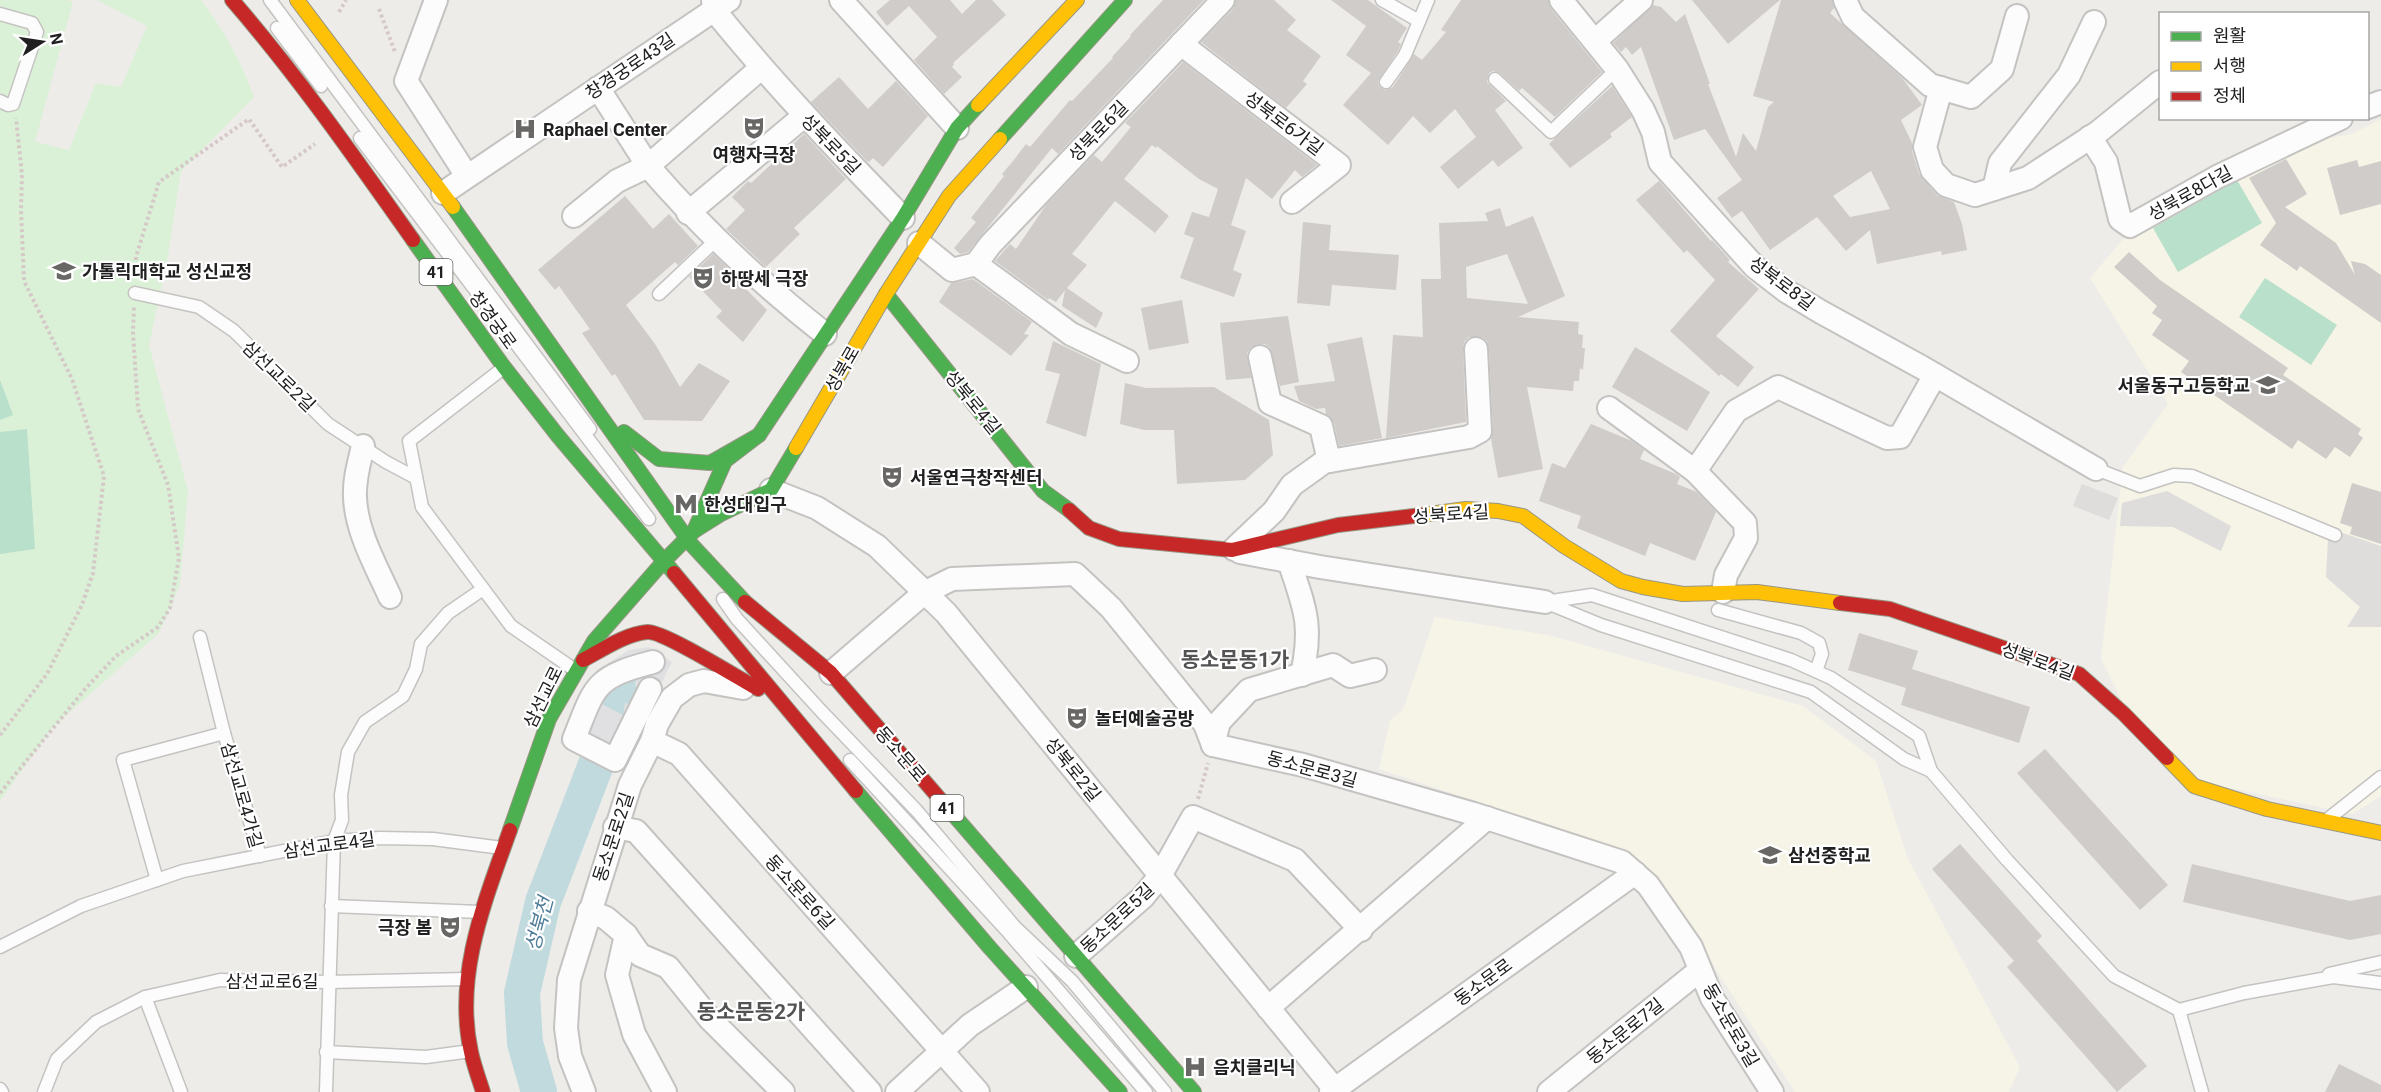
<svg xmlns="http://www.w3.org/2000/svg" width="2381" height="1092" font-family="Roboto,'Noto Sans KR',sans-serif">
<rect width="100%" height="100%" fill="#eeece9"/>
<!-- education -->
<g fill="#f6f4e6">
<path d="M2381,119v677l-28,18 -152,-32 -75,-73 -25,-50 22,-192 45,-63 -78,-126 34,-40 167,-91 63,-14z"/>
<path d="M1435,617l113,18 255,71 73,55 32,98 112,208 -11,25h-214l-137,-212 -29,-28 -250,-83 11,-49 13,-10z"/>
</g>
<!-- park -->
<path fill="#dbf1d7" d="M0,0h68l5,2 -38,140 34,8 27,-67 25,4 26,-61 -50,-26h104c23,30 40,61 53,97l-73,74 -14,91 -18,83 39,146 -8,94 -21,48 -107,95 -52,73z"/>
<!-- pitch -->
<g fill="#b9e0cb">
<path d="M2237,180l25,43 -84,49 -25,-44z"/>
<path d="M2265,278l72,47 -26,40 -72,-48z"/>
<path d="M0,380l13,35 -13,5z"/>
<path d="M27,429l8,120 -35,5v-122z"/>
</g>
<!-- parking -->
<g fill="#dedddc">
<path d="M2082,484l36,14 -9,22 -36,-14z"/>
<path d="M2167,491l64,35 -10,25 -48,-24 -53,-1 2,-23z"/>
<path d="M2334,530l47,16v81h-34l13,-20 -34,-30 2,-38z"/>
</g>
<!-- plaza -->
<path fill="#e0e0e3" d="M649,647l23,15 -55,110 -57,-29 27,-60 12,-14 30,-19z"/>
<!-- water -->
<path fill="#c0dade" d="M636,677l-1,8 6,12 -8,8 -8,-2 -2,12 -23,-12 5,-11 15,-6 2,-7z"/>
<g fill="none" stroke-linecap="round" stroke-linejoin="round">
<!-- river -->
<path stroke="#c0dade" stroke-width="36" d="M539,1092l-14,-49 -3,-50 21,-91 54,-140"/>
</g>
<!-- building -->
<g fill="#cfccca" fill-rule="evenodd">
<path d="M890,0h60l12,14 14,-14h16l14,15 -53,48 1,1 -2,3 10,10 -18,17 -30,-34 23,-23 -28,-31 -22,20 -11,-14z"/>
<path d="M1163,0h41l-146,154 -6,-6 -84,104 -8,2 -6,-6 22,-26 -5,-4 33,-42 -2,-2 11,-13 13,-17 4,3 40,-47 2,1 41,-43 -1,-1 19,-21 -1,-1z"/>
<path d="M1236,0h38l22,20 -9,10 34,26 -18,25 4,3 -21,24 -85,-66 32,-33z"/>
<path d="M1331,0h37l39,28 -9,14 3,2 -3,7 -20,30 1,5 6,4 8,-3 21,-33 8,6 24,-28 -5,-2 20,-30h87l3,9 51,63 -47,45 -33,-29 -3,3 -19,-18 -7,-2 -4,2 -2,9 19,19 -11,9 28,38 -25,19 -5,-7 -35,29 -18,-22 36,-30 -21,-28 -25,24 -17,-17 -25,29 -45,-40 28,-32 -25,-18 20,-29z"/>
<path d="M1692,0h88l-52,44z"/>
<path d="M1781,0h51l2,8 -4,5 73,66 19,26 -21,15 11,23v8l7,23 18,21 17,7 8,22 5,26 -25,5 -1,-4 -64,13 -7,-34 -24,21 -29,-34 -47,33 -28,-39 -10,7 -15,-20 25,-18 -37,-51 -31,11 -33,-93 -9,8 -6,-8 -5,5 -8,-9 40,-38 8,2 15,15 9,-8 25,70h-2l28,73 7,-24 13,18 12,-44 6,-5 -21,-6zM1871,171l19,38 -40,8 -17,-21z"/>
<path d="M1183,62l134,103 -15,12 -7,-7 -23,29 -26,-21 -15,47 15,6 -13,39 9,4 -8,23 -54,-19 14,-40 -10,-4 8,-22 17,5 9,-28 -19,-10 -42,-33 -1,2 -4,-3 -28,34 45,37 -14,17 -40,-32 -43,53 15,11 -20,23 36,25 -7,15 -34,-22 3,-16 -9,12 -7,-4 -1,2 -53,-39 15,-17 6,5 30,-44 48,-50 8,7 29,-35 -6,-4z"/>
<path d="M839,77l29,32 28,-28 32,35 -45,51 -10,-9 -4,4 -3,-2 -55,-58z"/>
<path d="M1612,86l20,31 -22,17 2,3 -42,31 -21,-24z"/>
<path d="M804,134l42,45 -52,49 6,6 -34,33 -40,-38 19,-19 -13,-13 16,-16 3,2z"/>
<path d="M2286,159l21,35 -22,13 51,36 19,32 -4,-14 14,3 16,11v48l-81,-57 -3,5 -37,-26 16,-22 -27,-45z"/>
<path d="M2357,160l2,7 22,-6v43l-41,11 -13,-47z"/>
<path d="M1659,181l52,60 1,-1 18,20 -2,2 31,27 -43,47 38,31 -16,20 -17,-13 -2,2 -49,-45 45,-51 -28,-30 -3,3 -48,-53z"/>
<path d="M625,196l28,33 16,-15 29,32 -20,19 -3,-3 -49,43 29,39 25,43 19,-24 31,18 -28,40 -58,-1 -29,-46 -3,2 -30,-43 8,-4 -31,-43 -4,4 -17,-20z"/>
<path d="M1500,208l6,19 27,-11 32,80 -47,21 61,5 -1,12 5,1 -1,13h3l-2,22 -3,-2 -1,13h-5l-1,10 -46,-4 16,82 -45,9 -7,-39 2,-9 -4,-82 -2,-7 -5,-4h-13l-5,5 -1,7 3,73 -80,16 7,-103 30,2 -2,-58h20l-2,-56 49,-2 -3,-8zM1507,254l21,50 -61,-6 -1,-31z"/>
<path d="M1303,222l28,3 -2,25 70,5 -3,35 -64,-5 -2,21 -33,-3z"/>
<path d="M2129,252l31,28 128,88 -5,7 78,54 -3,5 5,4 -13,19 -15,-10 -9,12 -28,-19 -6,9 -111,-77 8,-11 -37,-26 10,-15 -10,-7 5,-7 -43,-39z"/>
<path d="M713,254l34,32 -2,2 22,22 -24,32 -27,-25 6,-6 -33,-34z"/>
<path d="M973,279l59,43 -8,12 5,1 -18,21 -72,-54 12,-19z"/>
<path d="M1182,300l7,43 -40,7 -8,-42z"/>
<path d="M1288,316l11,66 -19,4 -10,-38 -5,-4h-7l-7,3 -4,6 4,25 -25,2 -6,-57z"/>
<path d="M1362,337l20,101 -43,8 -5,-23 -8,-9 -1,-6 -9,1 -17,-8 -5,-15 41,-5 -8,-37z"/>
<path d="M1053,341l48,23 -15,73 -40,-14 14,-49 -15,-4z"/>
<path d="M1635,347l75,45 -23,39 -75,-44z"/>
<path d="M1125,383l21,5 68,-1 55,33 4,35 -28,25 -68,4 -3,-54h-30l-24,-6z"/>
<path d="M1591,424l41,17 12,9 -4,9 36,15 4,3 -3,7 20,8 19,20 -21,49 -45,-18 -5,13 -68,-28 4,-12 -42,-15 13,-38 13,5z"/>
<path d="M2352,483l29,9v52l-31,-10 2,-7 -12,-4z"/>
<path d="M1859,633l59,18 -6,18 118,38 -11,36 -118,-38 5,-17 -58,-18z"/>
<path d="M2045,749l123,136 -28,25 -123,-137z"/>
<path d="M1960,844l82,92 -5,5 110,125 -30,26 -110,-125 7,-6 -82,-92z"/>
<path d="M2192,864l158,37 31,-6v39l-31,6 -167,-38z"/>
<path d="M2339,1064l42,21v7h-56z"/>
</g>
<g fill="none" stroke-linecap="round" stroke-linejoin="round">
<!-- lane casing -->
<g stroke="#c4c3c1" stroke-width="15">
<g id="lane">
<path d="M270,0l320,429"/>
<path d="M1382,0l37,21"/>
<path d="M0,14l32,9 5,9 -24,72 -5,1 -8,-4"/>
<path d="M277,28l44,58"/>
<path d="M1495,79l56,53 66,-63"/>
<path d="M1386,82l19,-27 23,-55"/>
<path d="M360,138l289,381"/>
<path d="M135,293l64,14 35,24 94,93 58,38 30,16"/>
<path d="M659,294l56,-53"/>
<path d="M502,369l-93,72 13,66 89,119 64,44"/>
<path d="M2096,469l44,17 34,-11 18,1 143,59"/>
<path d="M723,599l14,20 85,93 95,99 98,116 57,54 93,111"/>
<path d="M1545,602l47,-7 199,65 40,18 88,58 12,35 76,89 107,116 65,34 65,-17 89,-16 48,6"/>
<path d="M1545,602l56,23 210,67 93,67 27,12"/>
<path d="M1718,610l83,23 18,10 3,11 -6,17"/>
<path d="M200,637l24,96 36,123"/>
<path d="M850,760l159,173 137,159"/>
<path d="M2328,819l53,-42"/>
<path d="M157,880l-34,-120 101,-27"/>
<path d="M331,906l149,6"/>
<path d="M0,947l81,-41 102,-35 151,-30 46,-3 53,1 69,9"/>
<path d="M2329,974l52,-12"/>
<path d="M145,997l36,95"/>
<path d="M2179,1010l23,82"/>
<path d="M326,1052l100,5 45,-6"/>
<path d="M0,1089l2,3"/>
<path d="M44,1092l13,-33 39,-37 49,-25 75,-17 109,2 137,-3"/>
<path d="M326,1092l8,-251 8,-21 -1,-25 7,-43 17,-30 38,-26 13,-27 5,-25 27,-31 35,-24"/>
</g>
</g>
<!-- street casing -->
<g stroke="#c4c3c1" stroke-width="26">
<g id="street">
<path d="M436,0l-30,81 61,95"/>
<path d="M713,0l1,10c59,73 123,140 189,208"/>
<path d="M841,0l116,128"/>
<path d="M1561,0l56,69 26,41 10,22 7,30 95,105 31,24 35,21 102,56 173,101"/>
<path d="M1845,0l8,17 77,68 41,12 31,-28 15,-53"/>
<path d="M1595,41l46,-41"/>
<path d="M1181,44l158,121 -47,37"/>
<path d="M761,68l-113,98c55,64 111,116 177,168"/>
<path d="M1941,88l-16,59 7,23 14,15 29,10 53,-17 69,-45 63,-51"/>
<path d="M2368,107l13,-5"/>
<path d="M2090,137l16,25 14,57 10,7 87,-49 124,-59"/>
<path d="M1994,189l6,-26 69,-88 25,-53"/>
<path d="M443,193l286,-193"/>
<path d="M688,213l116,-97"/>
<path d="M574,216l43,-35 31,-15 -50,-78"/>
<path d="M919,243l33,27 24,-6 14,-19 233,-245"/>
<path d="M976,264l95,70 56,27"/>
<path d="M1260,357l10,46 51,23 8,35"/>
<path d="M1609,408l86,63 50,52 1,15 -20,37 -3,17"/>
<path d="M363,446c-4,17 -9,34 -8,51 1,34 21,69 35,100"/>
<path d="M1695,471l41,-60 42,-24 109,51 13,-1 35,-62"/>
<path d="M771,490l46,18 60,38 69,67 391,479"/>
<path d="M1234,549l40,-38 18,-26 32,-23 145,-25 11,-6 -4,-82"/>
<path d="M1240,552l80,15 225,35"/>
<path d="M1289,561c16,48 24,63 13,114"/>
<path d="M831,673l93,-80 28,-14 123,-5 36,34 94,116 8,21"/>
<path d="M650,689l-35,71 -41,-21c21,-53 20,-62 79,-77"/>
<path d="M652,741l27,13 299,338"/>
<path d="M1213,745l90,20 171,49 148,48 26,23 43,62 21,51 60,94"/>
<path d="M1213,745l6,-23 30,-32 84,-25 17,11 25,-6"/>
<path d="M615,827l21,4 234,261"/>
<path d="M589,911l17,7 20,17 14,20 28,12 42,52 73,73"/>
<path d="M626,935l-9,40 17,59 31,58"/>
<path d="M1076,956l67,-59 17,-21 33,-59 102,43 66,70"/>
<path d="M1268,1008l219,-190"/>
<path d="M584,1092l-14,-36 -4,-28 3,-48 61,-195 22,-44 5,-17 15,-26 17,-13 15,-4 39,7"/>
<path d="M897,1092l73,-67 56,-38"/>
<path d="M1331,1092l304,-219"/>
<path d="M1549,1092l151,-122"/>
</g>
</g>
<!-- fast casing -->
<g stroke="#979683" stroke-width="16">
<g id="fast">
<path d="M1000,139l125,-139"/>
<path d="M453,207l238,337 54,58"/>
<path d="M413,240l91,127 54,69 116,137"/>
<path d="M886,294l157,197 26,19"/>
<path d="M624,432l35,27 51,4 49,-28"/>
<path d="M694,531l31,-70 34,-26 144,-217 54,-90 21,-23"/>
<path d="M856,791l134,157 130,144"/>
<path d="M952,813l242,279"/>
<path d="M510,830l39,-111 45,-78 70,-80 30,-30 27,-17 50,-24 25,-42"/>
</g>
</g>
<!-- slow casing -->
<g stroke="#979683" stroke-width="16">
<g id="slow">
<path d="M297,0l156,207"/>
<path d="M978,105l99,-105"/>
<path d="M796,448l90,-154 63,-98 51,-57"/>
<path d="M1422,515l44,-6 32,2 25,5 41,30 57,35 22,6 40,7 74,-2 83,11"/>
<path d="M2167,758l27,28 73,23 114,24"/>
</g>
</g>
<!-- jam casing -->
<g stroke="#979683" stroke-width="16">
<g id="jam">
<path d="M232,0c66,76 123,158 181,240"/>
<path d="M1069,510l20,18 30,11 113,11 106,-25 84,-10"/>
<path d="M674,573l182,218"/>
<path d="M745,602l86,71 121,140"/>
<path d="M1840,603l50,6 189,65 45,40 43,44"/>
<path d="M583,660c19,-10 42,-26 64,-28 15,-2 93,47 111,57"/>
<path d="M483,1092c-4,-13 -9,-26 -12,-40 -17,-77 14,-151 39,-222"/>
</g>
</g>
<!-- path -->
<g stroke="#d5c9c8" stroke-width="4" stroke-dasharray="3 3" stroke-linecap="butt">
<path d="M379,9l16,43"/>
<path d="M339,12l7,-12"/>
<path d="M135,278l1,-21 23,-75 90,-63 33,48 33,-23"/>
<path d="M0,735l47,-61 35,-69 11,-32 11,-97 -32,-97 -48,-98 -3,-71 1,-35 -6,-57"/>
<path d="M0,793l86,-105 30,-32 42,-29 12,-19 9,-50 -11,-73 -30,-76 -5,-76 1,-27"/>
<path d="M1198,799l10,-36"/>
</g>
<!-- lane -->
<use href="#lane" stroke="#fcfcfc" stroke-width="12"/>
<!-- street -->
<use href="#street" stroke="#fcfcfc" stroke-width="22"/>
<!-- fast -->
<use href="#fast" stroke="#4caf50" stroke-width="14"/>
<!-- slow -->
<use href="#slow" stroke="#ffc107" stroke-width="14"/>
<!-- jam -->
<use href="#jam" stroke="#c62828" stroke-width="14"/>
</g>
<!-- icons -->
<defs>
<g id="theatre-bare" transform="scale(1.8)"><path d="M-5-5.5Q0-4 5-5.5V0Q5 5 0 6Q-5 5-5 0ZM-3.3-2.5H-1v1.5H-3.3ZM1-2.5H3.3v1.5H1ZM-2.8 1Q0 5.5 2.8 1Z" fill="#686766" stroke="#fff" stroke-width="2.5" paint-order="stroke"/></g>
<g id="hospital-bare" transform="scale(1.8)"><path d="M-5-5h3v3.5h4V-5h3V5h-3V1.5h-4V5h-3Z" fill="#686766" stroke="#fff" stroke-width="2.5" paint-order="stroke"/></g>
<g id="university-bare" transform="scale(1.8)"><path d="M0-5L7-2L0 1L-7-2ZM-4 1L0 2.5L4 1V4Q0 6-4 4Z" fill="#686766" stroke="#fff" stroke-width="2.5" paint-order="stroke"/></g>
<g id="school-bare" transform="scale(1.8)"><path d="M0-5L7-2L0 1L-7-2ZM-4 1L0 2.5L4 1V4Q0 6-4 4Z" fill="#686766" stroke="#fff" stroke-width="2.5" paint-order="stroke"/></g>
<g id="metro-bare" transform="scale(1.8)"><path d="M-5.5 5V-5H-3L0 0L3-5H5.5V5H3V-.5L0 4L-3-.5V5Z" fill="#686766" stroke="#fff" stroke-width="2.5" paint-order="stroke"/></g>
</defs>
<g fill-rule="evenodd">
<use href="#theatre-bare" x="754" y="128"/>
<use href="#hospital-bare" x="525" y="129"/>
<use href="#university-bare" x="64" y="271"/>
<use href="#theatre-bare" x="703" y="278"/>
<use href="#school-bare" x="2268" y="385"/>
<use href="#theatre-bare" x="892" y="477"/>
<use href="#metro-bare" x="686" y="504"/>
<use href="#theatre-bare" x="1077" y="718"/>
<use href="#school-bare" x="1770" y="855"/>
<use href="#theatre-bare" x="450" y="927"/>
<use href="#hospital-bare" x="1195" y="1067"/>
</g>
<g text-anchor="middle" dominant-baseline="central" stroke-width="4.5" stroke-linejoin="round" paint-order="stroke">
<!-- shield labels -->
<g fill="#fff" stroke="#636363" stroke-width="1.5">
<rect x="419.5" y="259" width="33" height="26" rx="4.5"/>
<rect x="930.5" y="795" width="33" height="26" rx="4.5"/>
</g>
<g font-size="16" font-weight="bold" fill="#202020">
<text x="436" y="272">41</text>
<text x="947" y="808">41</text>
</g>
<!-- street labels -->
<g font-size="18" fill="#202020" stroke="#fff">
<text transform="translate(630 66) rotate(-34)">창경궁로43길</text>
<text transform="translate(1284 123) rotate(37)">성북로6가길</text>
<text transform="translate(1098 131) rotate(-46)">성북로6길</text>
<text transform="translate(831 144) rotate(46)">성북로5길</text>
<text transform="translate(2190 193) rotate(-29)">성북로8다길</text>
<text transform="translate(1782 283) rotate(37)">성북로8길</text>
<text transform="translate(493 320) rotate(54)">창경궁로</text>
<text transform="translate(842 369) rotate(-60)">성북로</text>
<text transform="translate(279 376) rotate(44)">삼선교로2길</text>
<text transform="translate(973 402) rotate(51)">성북로4길</text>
<text transform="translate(1451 514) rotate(-4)">성북로4길</text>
<text transform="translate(2038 661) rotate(20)">성북로4길</text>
<text transform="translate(543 697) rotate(-64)">삼선교로</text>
<text transform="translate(901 754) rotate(49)">동소문로</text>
<text transform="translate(1073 769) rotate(51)">성북로2길</text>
<text transform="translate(1312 769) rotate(15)">동소문로3길</text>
<text transform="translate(242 795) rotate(74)">삼선교로4가길</text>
<text transform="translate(613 837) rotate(-72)">동소문로2길</text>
<text transform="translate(329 845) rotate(-8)">삼선교로4길</text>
<text transform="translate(800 892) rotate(48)">동소문로6길</text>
<text transform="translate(1117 918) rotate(-43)">동소문로5길</text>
<text x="272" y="981">삼선교로6길</text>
<text transform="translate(1483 982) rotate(-36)">동소문로</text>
<text transform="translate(1731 1025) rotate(60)">동소문로3길</text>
<text transform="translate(1625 1031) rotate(-39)">동소문로7길</text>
</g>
<!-- poi labels -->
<g font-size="18" font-weight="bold" fill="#202020" stroke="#fff" text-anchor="start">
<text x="543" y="129">Raphael Center</text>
<text x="754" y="154" text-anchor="middle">여행자극장</text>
<text x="82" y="271">가톨릭대학교 성신교정</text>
<text x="721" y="278">하땅세 극장</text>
<text x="2250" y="385" text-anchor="end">서울동구고등학교</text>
<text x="910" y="477">서울연극창작센터</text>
<text x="704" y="504">한성대입구</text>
<text x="1095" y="718">놀터예술공방</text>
<text x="1788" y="855">삼선중학교</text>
<text x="432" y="927" text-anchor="end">극장 봄</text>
<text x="1213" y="1067">음치클리닉</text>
</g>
<!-- water labels -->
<g font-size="20" font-style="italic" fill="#4e7b98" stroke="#fff">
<text transform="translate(539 924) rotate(-75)">성북천</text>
</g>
<!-- quarter labels -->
<g font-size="21" font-weight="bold" fill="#535353" stroke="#fff">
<text x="1235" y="660">동소문동1가</text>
<text x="751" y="1012">동소문동2가</text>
</g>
</g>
<!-- legend -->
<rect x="2159" y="12" width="210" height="108" fill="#ffffff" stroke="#a6a6a6" stroke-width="1.5"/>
<rect x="2171" y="32" width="30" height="9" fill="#4caf50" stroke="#a6a6a6" stroke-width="1.5"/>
<text x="2213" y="42" font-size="18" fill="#202020">원활</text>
<rect x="2171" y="62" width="30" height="9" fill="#ffc107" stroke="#a6a6a6" stroke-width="1.5"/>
<text x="2213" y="72" font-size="18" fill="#202020">서행</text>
<rect x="2171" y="92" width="30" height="9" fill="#c62828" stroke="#a6a6a6" stroke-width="1.5"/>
<text x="2213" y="102" font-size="18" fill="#202020">정체</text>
<!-- north arrow -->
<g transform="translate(42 42) rotate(78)" stroke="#ffffff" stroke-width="4.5" paint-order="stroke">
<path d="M0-4.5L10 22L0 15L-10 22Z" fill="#202020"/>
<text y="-9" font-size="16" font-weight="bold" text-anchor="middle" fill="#202020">N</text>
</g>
</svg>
